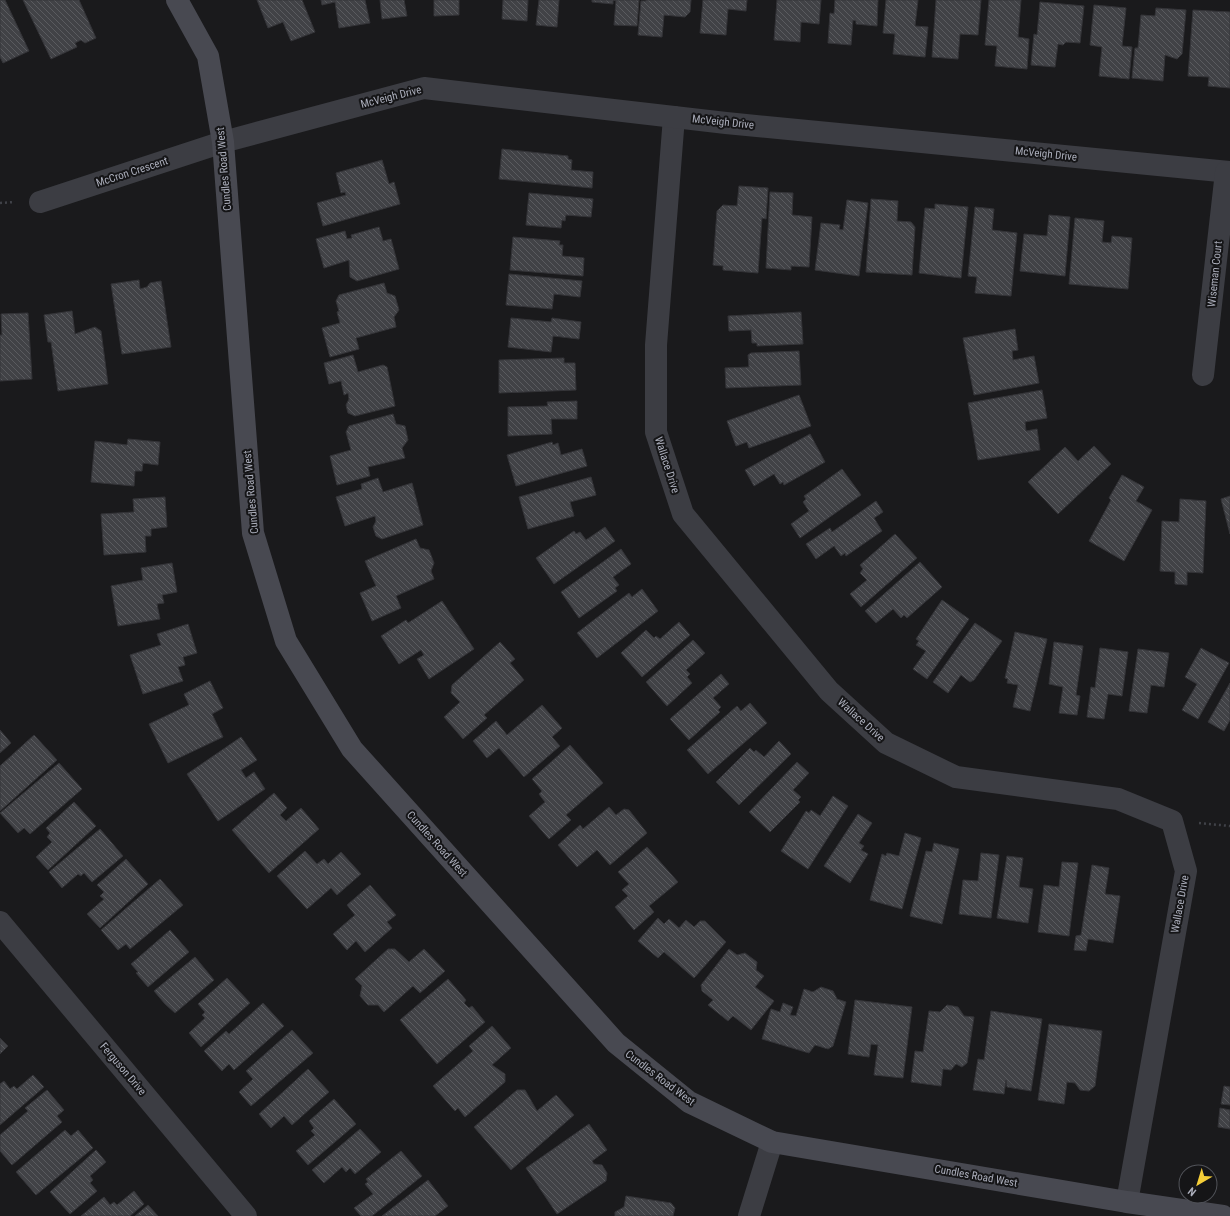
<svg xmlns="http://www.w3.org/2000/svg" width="1230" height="1216" font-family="'Roboto Condensed',sans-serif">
<defs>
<pattern id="building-back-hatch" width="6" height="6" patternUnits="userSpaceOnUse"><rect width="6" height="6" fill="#414246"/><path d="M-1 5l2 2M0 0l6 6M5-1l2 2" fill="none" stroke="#5a5b5f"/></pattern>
</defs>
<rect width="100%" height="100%" fill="#1a1a1c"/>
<!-- building -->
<g fill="url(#building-back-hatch)" stroke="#343438">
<path d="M0,0h5l24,51 -26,12 -3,-6z"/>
<path d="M23,0h56l17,38 -11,5 -4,-3 -6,3 2,4 -26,12z"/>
<path d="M257,0h45l13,32 -24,9 -8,-19 -15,6z"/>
<path d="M321,0h44l5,23 -31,5 -4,-26 -13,3z"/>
<path d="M380,0h24l3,16 -25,3z"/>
<path d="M434,0h25v15l-25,1z"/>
<path d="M503,0h25l-1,21 -25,-2z"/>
<path d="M539,0h20l-2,27 -21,-2z"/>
<path d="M592,0h47l-2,26 -23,-1 2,-24 -3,-1v4l-21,-2z"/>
<path d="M646,0h45l-1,12 -5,5 -21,-2 -2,22 -24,-2 3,-34h5z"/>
<path d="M703,0h44l-1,11 -18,-2 -2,26 -26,-2z"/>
<path d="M777,0h44l-2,24 -18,-2 -1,20 -26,-2z"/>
<path d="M835,0h43l-1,26 -21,-2v-3l-3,-1 -2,25 -23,-2 2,-30 4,1z"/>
<path d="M886,0h32l-3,26 13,1 -3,30 -32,-3 2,-20 -12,-1z"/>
<path d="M936,0h45l-3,35 -18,-1 -2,25 -26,-2z"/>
<path d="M989,0h32l-3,37 11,2 -2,30 -32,-3 2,-20 -12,-1z"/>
<path d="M1040,2l44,4 -4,37 -14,-1 -3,3 -5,-1 -3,23 -24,-2 3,-31 3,1z"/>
<path d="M1094,5l32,3 -4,38 10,1 -3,32 -30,-3 3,-29 -12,-2z"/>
<path d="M1156,8l30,2 -4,44 -5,5 -12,-4 -2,26 -31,-3 3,-30h3l3,-33 14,1z"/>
<path d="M1193,10l37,2v76l-22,-2 1,-9 -21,-1z"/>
<path d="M502,149l66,7v3l4,1 -1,10 22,2 -1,16 -93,-9z"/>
<path d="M382,160l7,24 5,-2 6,22 -77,22 -6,-23 29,-8 -1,-3 -4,1 -5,-20z"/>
<path d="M739,186l29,2 -2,31 -4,-1 -4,55 -35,-3v-4l-10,-1 4,-54 6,-6 14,1z"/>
<path d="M770,192l23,1 -1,22 20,2 -3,50 -18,-1v4l-25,-2z"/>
<path d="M529,193l64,6 -2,18 -25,-2 -1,6 -3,-1 -1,8 -35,-3z"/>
<path d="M871,199l27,2 -1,20 14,1 4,5 -3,48 -46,-3z"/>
<path d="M847,200l21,3 -9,73 -44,-6 6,-47 19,2 -1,4 4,1z"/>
<path d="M935,204l33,3 -7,71 -42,-5 6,-65 10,1z"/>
<path d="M975,207l19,2 -2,21 25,3 -6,63 -36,-3 2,-16 -9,-1z"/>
<path d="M1049,215l21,2 -5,59 -45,-5 4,-37 23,2z"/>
<path d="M1075,218l29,3 -2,21 9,1 1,-7 20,2 -4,51 -59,-5z"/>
<path d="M379,227l4,14 8,-2 8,30 -42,12 -7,-4 -1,-17 -25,8 -8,-29 29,-8 2,8 5,-1 -1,-3z"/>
<path d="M513,237l47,4 -1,4h4l-1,11 22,2 -1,18 -73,-6z"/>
<path d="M509,274l73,7 -2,16 -26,-3 -2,15 -46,-4z"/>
<path d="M139,280l1,9 7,-2 3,-4 11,-2 10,66 -49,7 -11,-70z"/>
<path d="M384,283l3,10 8,3 4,14 -5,7 2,10 -40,11 3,11 -29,8 -8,-29 18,-5 -3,-11 2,-1 -3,-10 3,-6z"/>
<path d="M72,311l3,23 20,-7 6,4 7,53 -50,7 -7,-49h-3l-4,-27z"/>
<path d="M801,312l2,32 -46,2v-3h-5l-1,-13 -22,1 -1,-15z"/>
<path d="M28,313l4,66 -32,2v-46h2l-1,-21z"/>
<path d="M511,318l40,4 1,-4 29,4 -2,17 -26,-3 -2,16 -43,-5z"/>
<path d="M1015,329l3,21 -6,1 1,9 21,-4 5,27 -65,12 -11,-57z"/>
<path d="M799,351l2,34 -75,3 -1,-20 24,-1 -1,-12 3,-2z"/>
<path d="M353,355l5,17 25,-7 4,2 8,39 -40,10 -7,-3 -2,-8 3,-6 -1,-6 -4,2 -3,-14 -12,3 -5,-21z"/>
<path d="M564,358v5h11l1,27 -77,3v-33z"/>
<path d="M1042,390l5,28 -22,4 1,9 11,-2 3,21 -62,10 -10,-57z"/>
<path d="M799,395l12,31 -62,22 -2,-6 -11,4 -9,-25z"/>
<path d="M577,401v18h-26l1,15 -44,2v-29l40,-1 -1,-4z"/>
<path d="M393,414l3,10 9,2 3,14 -6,8 3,10 -37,9 2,9 -33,9 -7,-29 21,-6 -5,-18 3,-6z"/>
<path d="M810,434l15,28 -41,23 -1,-3 -3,2 -6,-10 -20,12 -9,-16z"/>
<path d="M128,439l32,3 -2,23 -15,-2 -1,8h-7l-1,15 -43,-4 4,-41 32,4z"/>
<path d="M552,442l1,3 5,-2 3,12 21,-6 5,17 -71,20 -9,-31z"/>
<path d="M1094,446l17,18 -53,50 -30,-32 37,-35 13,14z"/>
<path d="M842,469l19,26 -61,43 -9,-14 18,-13 -6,-9 3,-3 -2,-3z"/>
<path d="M1122,475l22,12 -8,14 16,9 -28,51 -35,-20 22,-41 -2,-2z"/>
<path d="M591,477l5,18 -26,7 4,14 -46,13 -9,-32z"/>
<path d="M378,478l5,14 29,-9 11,42 -41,14 -6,-3 -3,-9 3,-6 -1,-5 -30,10 -9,-29 26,-8 -1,-5z"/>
<path d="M1230,496v38l-9,-35z"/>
<path d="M165,497l2,30 -16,2v7h-6l1,16 -42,3 -3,-41 33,-2 -1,-13z"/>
<path d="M1180,499l26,2 -3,72 -16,-1v13l-12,-1v-12l-15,-1 2,-50 17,1z"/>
<path d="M876,501l7,11 -9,6 8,13 -36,25 -1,-3 -4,3 -7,-10 -18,13 -10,-15 24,-16 2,4z"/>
<path d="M605,527l10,14 -61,43 -18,-26 38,-27 2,3 4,-2 6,8z"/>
<path d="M895,534l22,24 -56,49 -11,-13 17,-14 -7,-7 3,-4 -3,-4z"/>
<path d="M416,539l4,9 9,2 5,13 -3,8 3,8 -38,17 5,12 -29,13 -12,-28 16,-7 -11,-25z"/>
<path d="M621,549l10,15 -18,13 6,8 -4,3 2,3 -38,27 -18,-26z"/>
<path d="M920,562l22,25 -35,31 -3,-3 -3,3 -8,-9 -17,14 -11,-12z"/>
<path d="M172,563l5,29 -15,3 2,8 -7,1 3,15 -42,7 -7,-40 32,-6 -2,-12z"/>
<path d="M642,589l16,22 -61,47 -20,-25 52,-40 3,4z"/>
<path d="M942,600l27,19 -42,60 -14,-10 13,-18 -10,-6 3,-4 -3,-2z"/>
<path d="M442,601l32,48 -45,30 -12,-20 7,-4 -3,-5 -22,14 -18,-28 25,-16 2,3z"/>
<path d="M679,622l11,13 -48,42 -21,-24 25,-23 8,8 2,-2 4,3z"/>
<path d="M975,623l27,18 -28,39 -4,2 -9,-7 -13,18 -15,-11z"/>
<path d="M188,624l9,29 -14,4 2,8 -7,2 5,14 -40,13 -13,-39 31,-10 -4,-11z"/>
<path d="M1015,632l32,7 -17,72 -17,-4 5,-22 -11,-2 1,-4 -3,-1z"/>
<path d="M693,640l12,13 -19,17 4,4 -3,3 5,6 -25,23 -21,-24z"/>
<path d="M500,642l15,17 -5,4 14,17 -40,35 3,3 -24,21 -19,-22 16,-15 -9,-9 1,-8z"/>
<path d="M1054,642l29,4 -7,49 4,1 -3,19 -18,-2 4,-26 -14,-3z"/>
<path d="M1100,648l28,4 -6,44 -14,-2 -4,25 -17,-2 4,-30 4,1z"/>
<path d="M1201,648l28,15 -31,56 -16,-9 15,-26 -12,-7z"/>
<path d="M1138,649l31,4 -5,34 -13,-2 -4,28 -18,-2z"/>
<path d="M721,674l8,10 -16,14 8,9 -3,3 2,2 -31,28 -19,-21z"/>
<path d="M210,681l13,27 -11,6 11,23 -55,26 -19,-39 40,-19 -5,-11z"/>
<path d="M1230,683v37l-6,11 -16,-9z"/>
<path d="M750,703l17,20 -59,51 -21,-24 50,-44 4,5z"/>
<path d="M542,705l20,23 -10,9 8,9 -36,31 -25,-29 -12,10 -14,-17 23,-20 11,14z"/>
<path d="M0,730l11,13 -11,10z"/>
<path d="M34,735l23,25 -57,51v-45z"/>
<path d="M241,737l16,23 -16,10 5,8 8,-6 11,17 -47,32 -31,-47z"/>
<path d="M779,741l12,13 -52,51 -23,-23 34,-34 4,4 2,-2 8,7z"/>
<path d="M570,745l33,38 -37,32 5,5 -22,19 -20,-23 16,-14 -6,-8 3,-3 -10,-12z"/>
<path d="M797,762l12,11 -16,17 8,7 -3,3 2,2 -30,30 -21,-20z"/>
<path d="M59,763l23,26 -52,45 -6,-6 -6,5 -18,-20z"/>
<path d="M274,793l13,15 -7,7 6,6 15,-13 18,21 -50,44 -37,-43z"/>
<path d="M833,796l15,10 -40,63 -27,-18 25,-40 3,2 2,-3 9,6z"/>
<path d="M74,802l22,24 -48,44 -12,-13 16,-15 -5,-5 3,-4 -4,-5z"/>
<path d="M609,807l7,8 8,-6 5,1 18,23 -37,32 -13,-15 -20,17 -19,-22 22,-20 3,4z"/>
<path d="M858,814l14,9 -13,20 5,3 -3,4 7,4 -18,29 -26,-17z"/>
<path d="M100,829l23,27 -31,26 -8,-9 -3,3 -3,-2 -16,14 -13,-16z"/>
<path d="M905,833l16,5 -19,71 -32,-9 12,-46 4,2 1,-3 12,3z"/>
<path d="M934,843l25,6 -17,75 -32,-8 16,-65 6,1z"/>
<path d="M647,847l31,35 -29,24 5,6 -20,18 -19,-23 13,-11 -6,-6 7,-6 -11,-12z"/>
<path d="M305,851l12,13 7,-5 4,5 13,-12 20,22 -24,21 -6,-7 -24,21 -30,-33z"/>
<path d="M981,853l18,2 -8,63 -32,-4 4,-34 15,1z"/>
<path d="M1007,856l16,2 -4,29 14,2 -5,34 -31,-5z"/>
<path d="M126,859l22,25 -48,44 -13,-14 17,-15 -4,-3 4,-4 -7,-7z"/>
<path d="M1062,862l16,1 -9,73 -31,-4 6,-47 15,2z"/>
<path d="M1092,865l17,3 -4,26 15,2 -7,47 -25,-4 -2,12 -12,-1 2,-14 5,-1z"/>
<path d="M160,879l23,26 -53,44 -4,-5 -8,6 -17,-20z"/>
<path d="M370,885l26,30 -9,7 5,6 -27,24 -9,-11 -9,9 -14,-16 22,-19 -8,-10z"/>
<path d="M658,918l6,6 5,-5 10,9 7,-8 8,7 6,-6h5l21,21 -32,36 -30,-26 -6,6 -20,-17z"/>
<path d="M170,930l19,22 -41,35 -12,-14 2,-1 -7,-8z"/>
<path d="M388,949h7l14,13 15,-13 21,22 -25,22 -7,-7 -29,26 -6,-7h-10l-8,-9 2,-10 -7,-7z"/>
<path d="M729,949l8,6 8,-2 12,9 -1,8 8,6 -9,11 19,14 -23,29 -18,-14 -5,5 -20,-16 5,-5 -11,-9 -1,-6z"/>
<path d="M195,957l19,23 -39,33 -10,-9 -11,-13z"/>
<path d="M227,978l23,25 -49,44 -12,-14 16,-15 -3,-3 3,-3 -7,-8z"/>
<path d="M448,979l18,21 -2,3 5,5 3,-2 13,16 -48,42 -37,-44z"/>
<path d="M821,987l12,4 4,8 9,3 -13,44 -5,3 -13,-4 -6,8 -47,-14 9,-30 9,3 3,-9 10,4 -3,8 6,1 8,-27 9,3z"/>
<path d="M855,1000l57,7 -9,71 -29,-3 4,-30 -7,-1 -2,13 -21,-3z"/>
<path d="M263,1003l21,23 -50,44 -5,-6 -7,7 -18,-20 22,-20 3,3z"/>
<path d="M947,1005l11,2 6,9 10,1 -7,46 -5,4 -6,-3 -5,6 -8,-1 -2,17 -30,-4 4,-31 8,1 6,-41 11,1z"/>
<path d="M991,1011l51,8 -11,72 -24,-4 -1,-7 -2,14 -31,-4 5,-31 6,1z"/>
<path d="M1049,1024l53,7 -7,55 -6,5 -9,-1 -5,-7 -8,-1 -3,22 -26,-4z"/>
<path d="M492,1026l19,22 -19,17 13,9v8l-40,35 -7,-9 -3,3 -22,-25 40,-35 -4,-5z"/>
<path d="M292,1030l21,23 -62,53 -12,-14 14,-13 -7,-8z"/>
<path d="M0,1038l8,8 -8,8z"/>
<path d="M308,1069l21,23 -37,33 -8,-9 -13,12 -12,-14z"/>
<path d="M33,1075l11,12 -44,38v-41l4,-3 6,8 4,-3 3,3z"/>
<path d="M1224,1086l6,1v18l-9,-1z"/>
<path d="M47,1090l17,20 -7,6 5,6 -50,43 -12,-14v-16l28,-24 -3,-3z"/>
<path d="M517,1090h8l12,21 19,-16 18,20 -63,55 -37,-43z"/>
<path d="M334,1099l22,25 -48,41 -12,-14 19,-16 -4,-4 3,-3 -5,-7z"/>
<path d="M1220,1108l10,2v19l-12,-2z"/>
<path d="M589,1124l18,26 -15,11 2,3 8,1 5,8 -1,8 -49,33 -31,-46z"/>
<path d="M360,1129l21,23 -26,22 -5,-6 -4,4 -4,-5 -18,16 -12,-13z"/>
<path d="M65,1130l6,6 7,-6 15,18 -57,47 -20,-23z"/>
<path d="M96,1150l10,12 -16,14 3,4 -3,3 7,8 -27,23 -20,-22z"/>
<path d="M401,1151l21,25 -50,40h-11l-7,-8 19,-14 -8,-10 3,-2 -2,-3z"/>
<path d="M428,1180l20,26 -13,10h-53z"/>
<path d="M134,1191l10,13 -14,12h-49l23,-19 6,8 4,-3 3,3z"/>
<path d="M626,1196l45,7 4,5 -2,8h-58v-4l9,-5z"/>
<path d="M148,1205l10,11h-23z"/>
</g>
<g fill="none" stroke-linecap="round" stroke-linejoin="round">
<!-- path -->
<g stroke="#404248" stroke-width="2.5" stroke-dasharray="2 3" stroke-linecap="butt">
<path d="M0,203l15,-1"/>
<path d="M1199,823l31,3"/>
</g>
<!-- street -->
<g stroke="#3c3d43" stroke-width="22">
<path d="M674,117l-18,228v87l27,82 146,177 57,52 70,34 162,22 54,22 14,50 -59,331"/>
<path d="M40,202l183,-60 201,-54 302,35 504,49"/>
<path d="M1203,375l23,-203"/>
<path d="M0,922l246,294"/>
<path d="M749,1216l23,-74"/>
</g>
<!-- secondary -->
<path stroke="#484951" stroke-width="22" d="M177,0l31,56 15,86 30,391 33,108 66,108 264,294 73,59 83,40 355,60 96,14"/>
</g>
<g text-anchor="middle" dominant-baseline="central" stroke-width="4" stroke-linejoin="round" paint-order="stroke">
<!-- street labels -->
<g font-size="11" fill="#acafbc" stroke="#151517">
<text transform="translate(391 97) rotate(-14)">McVeigh Drive</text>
<text transform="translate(723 122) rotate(6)">McVeigh Drive</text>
<text transform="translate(1046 154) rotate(6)">McVeigh Drive</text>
<text transform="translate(224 169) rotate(-95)">Cundles Road West</text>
<text transform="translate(132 172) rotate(-18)">McCron Crescent</text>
<text transform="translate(1215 274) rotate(-84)">Wiseman Court</text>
<text transform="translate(667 465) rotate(72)">Wallace Drive</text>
<text transform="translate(251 492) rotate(-95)">Cundles Road West</text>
<text transform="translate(861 720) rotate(42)">Wallace Drive</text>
<text transform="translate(437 844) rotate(48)">Cundles Road West</text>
<text transform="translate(1180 904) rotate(-80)">Wallace Drive</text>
<text transform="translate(123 1069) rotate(50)">Ferguson Drive</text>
<text transform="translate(660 1078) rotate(37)">Cundles Road West</text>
<text transform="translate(976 1176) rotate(10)">Cundles Road West</text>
</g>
</g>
<!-- north arrow -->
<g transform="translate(1198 1184) rotate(218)"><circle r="19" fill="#151517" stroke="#515359"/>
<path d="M0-3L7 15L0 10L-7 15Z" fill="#f5ce38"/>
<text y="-6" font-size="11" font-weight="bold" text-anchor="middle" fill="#acafbc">N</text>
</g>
</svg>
